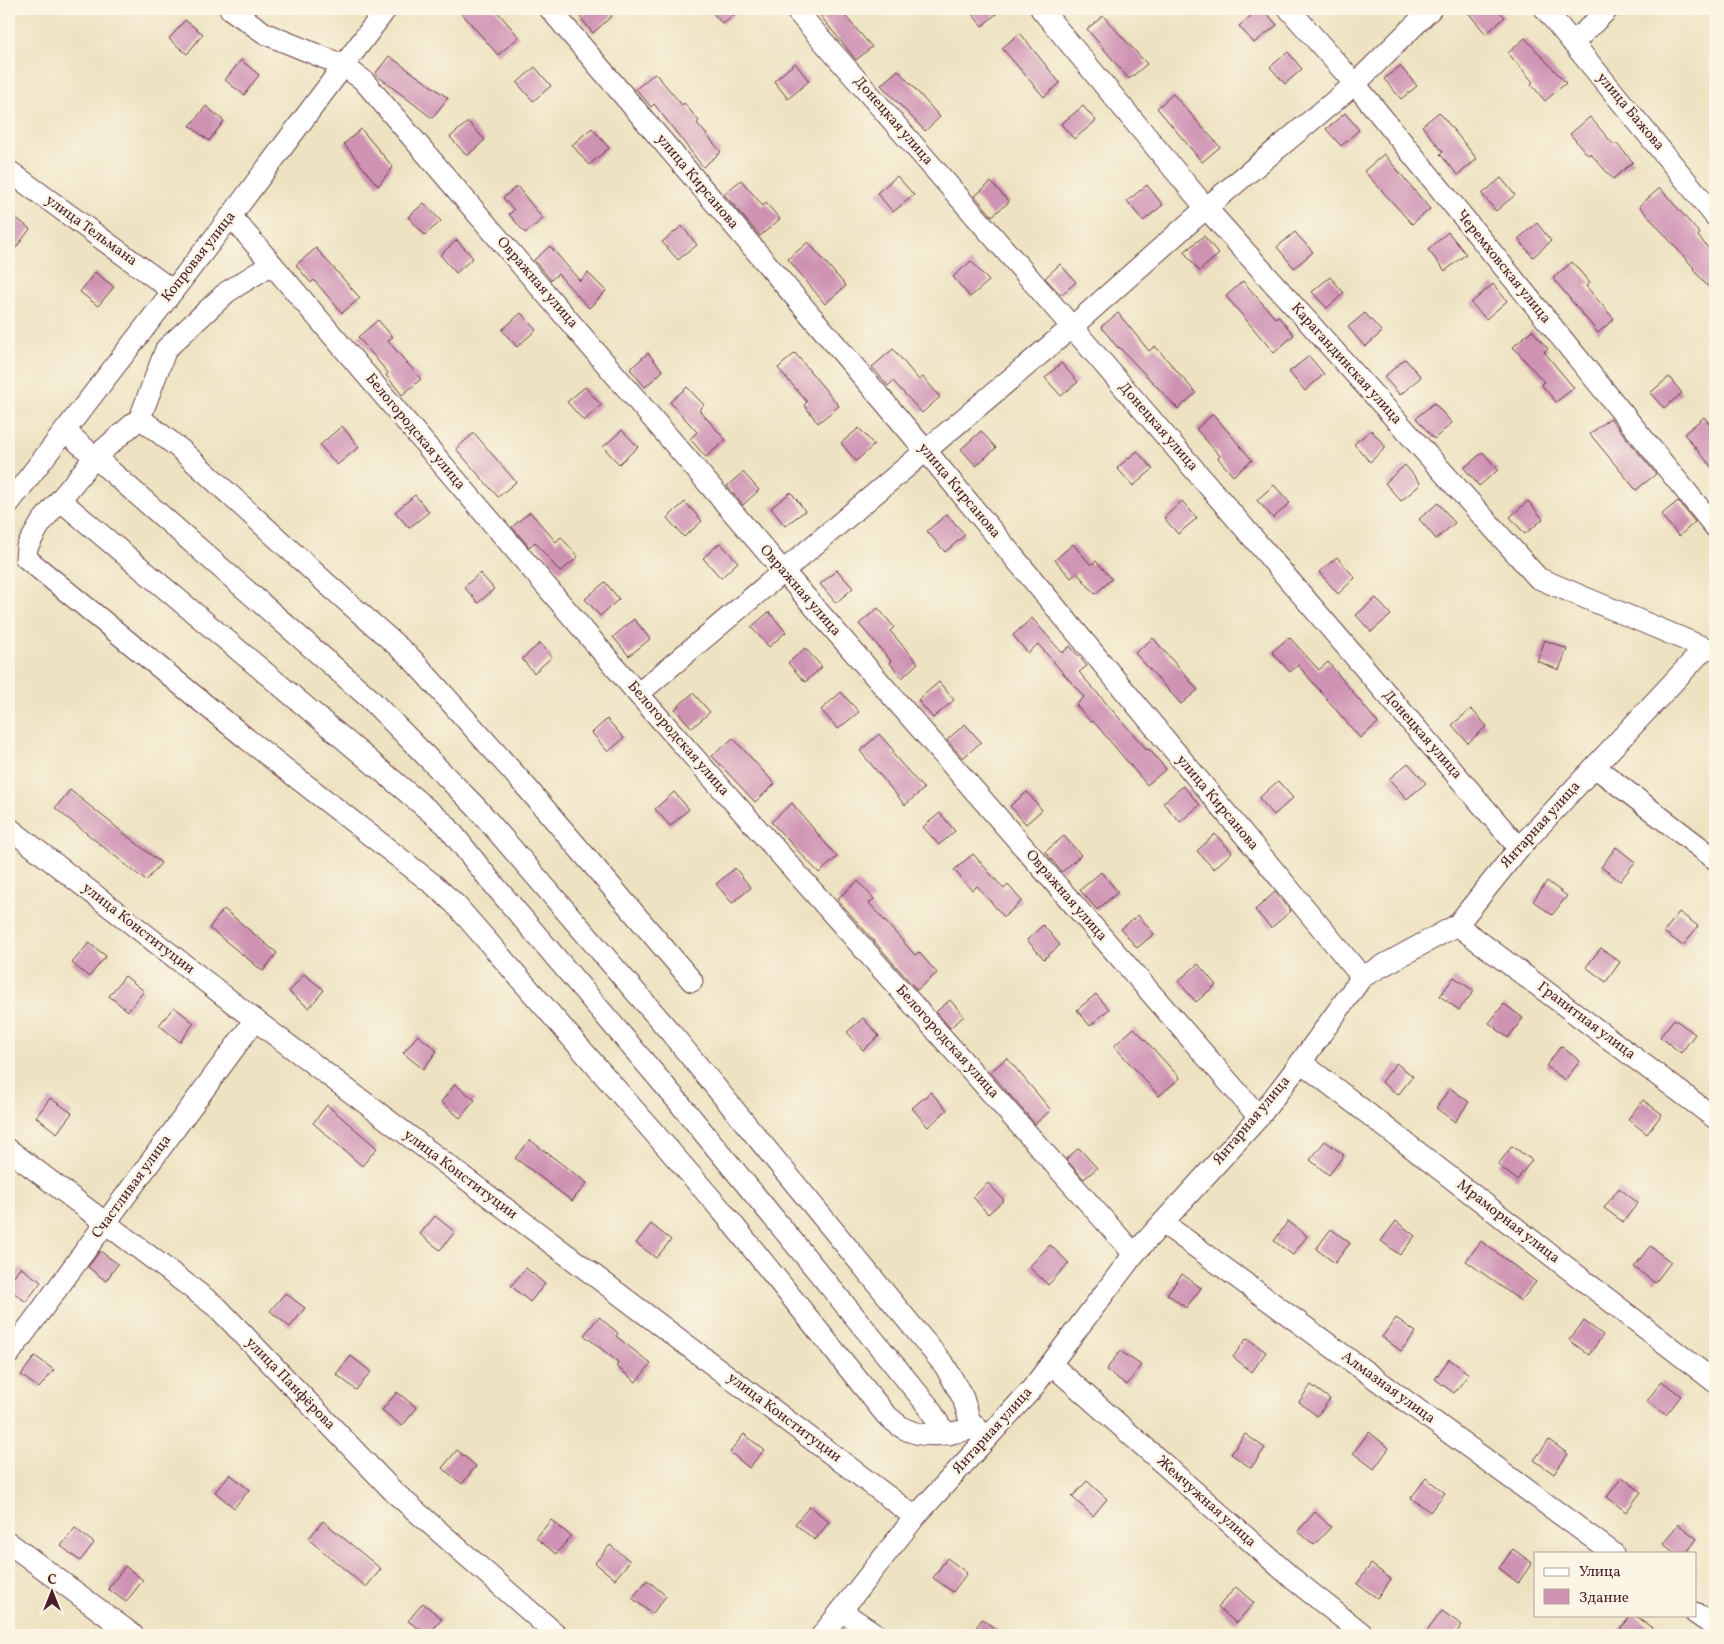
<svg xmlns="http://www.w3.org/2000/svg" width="1724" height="1644" font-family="Vollkorn,serif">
<rect width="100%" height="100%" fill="#fcf5e5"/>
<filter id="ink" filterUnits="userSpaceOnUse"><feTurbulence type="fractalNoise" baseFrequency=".02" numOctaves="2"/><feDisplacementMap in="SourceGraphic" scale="10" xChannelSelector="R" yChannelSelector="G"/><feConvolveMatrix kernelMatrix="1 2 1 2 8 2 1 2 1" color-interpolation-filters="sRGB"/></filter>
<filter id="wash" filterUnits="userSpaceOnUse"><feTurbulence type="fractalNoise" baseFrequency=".0096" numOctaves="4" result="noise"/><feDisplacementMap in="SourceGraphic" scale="20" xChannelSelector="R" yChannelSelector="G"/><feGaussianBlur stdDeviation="1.12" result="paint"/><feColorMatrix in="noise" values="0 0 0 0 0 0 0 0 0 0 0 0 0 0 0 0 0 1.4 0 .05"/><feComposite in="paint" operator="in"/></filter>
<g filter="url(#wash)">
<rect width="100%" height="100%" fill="#ede2c1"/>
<g id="blocks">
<!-- building -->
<g fill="#ce92b3">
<path d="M458,9h37l24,28 -21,18z"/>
<path d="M590,9h16l6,7 -19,17 -13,-16z"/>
<path d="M709,9h32l-18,15z"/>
<path d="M815,9h24l33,38 -16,13z"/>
<path d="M968,9h34l-20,17z"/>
<path d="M1259,9h4l14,16 -23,18 -15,-17z"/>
<path d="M1465,9h32l8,8 -19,17z"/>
<path d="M1103,16l44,48 -18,15 -42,-50z"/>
<path d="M185,20l18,14 -16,20 -18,-15z"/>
<path d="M1020,33l40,50 -16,14 -42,-49z"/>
<path d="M1525,38l41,45 -21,18 -14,-17 2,-2 -25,-29z"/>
<path d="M1288,52l14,17 -17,15 -15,-17z"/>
<path d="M389,56l59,42 -16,20 -57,-44z"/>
<path d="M241,60l18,15 -15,20 -19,-15z"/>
<path d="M795,63l14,18 -21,18 -14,-18z"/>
<path d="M1400,66l17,20 -16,13 -17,-20z"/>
<path d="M535,67l16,19 -18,15 -16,-18z"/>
<path d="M898,70l42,47 -15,14 -44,-46z"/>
<path d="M655,73l27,32 2,-2 15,18 -2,2 24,29 -18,15 -49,-63 -3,3 -15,-18z"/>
<path d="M1173,94l47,53 -18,15 -45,-54z"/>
<path d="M206,106l18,15 -15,20 -19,-15z"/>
<path d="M1083,106l13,15 -22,18 -13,-15z"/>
<path d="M1439,112l38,47 -19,16 -18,-21 3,-2 -21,-26z"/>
<path d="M1345,113l14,17 -18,16 -15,-17z"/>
<path d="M1590,117l24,28 2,-2 17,19 -20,17 -23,-26 -2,2 -18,-21z"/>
<path d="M468,122l17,18 -18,16 -17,-19z"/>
<path d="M592,128l17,20 -20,17 -17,-20z"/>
<path d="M361,129l32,38 -15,19 -34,-42z"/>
<path d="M1384,154l46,55 -18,15 -48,-53z"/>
<path d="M897,176l17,19 -21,17 -16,-19z"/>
<path d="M1501,178l14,17 -19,16 -14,-17z"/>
<path d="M741,180l22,26 3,-3 14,16 -20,17 -36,-42z"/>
<path d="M991,182l18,20 -17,14 -17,-20z"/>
<path d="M1147,185l16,20 -20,16 -16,-20z"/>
<path d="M517,186l26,33 -18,14 -16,-19 5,-4 -11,-12z"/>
<path d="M1660,188l40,46 -2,2 17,20v39l-22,-26 1,-1 -55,-62z"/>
<path d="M424,203l17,18 -16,14 -17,-18z"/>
<path d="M9,212l21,17 -21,28z"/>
<path d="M1537,223l14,18 -18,16 -15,-18z"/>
<path d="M682,226l15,19 -19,15 -16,-18z"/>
<path d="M1295,232l18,20 -19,16 -17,-21z"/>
<path d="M1448,232l18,22 -21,17 -17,-21z"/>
<path d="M1204,236l15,18 -20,17 -15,-19z"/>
<path d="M457,240l16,18 -17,15 -16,-18z"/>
<path d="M808,242l38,44 -21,18 -37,-45z"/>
<path d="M550,246l30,35 8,-8 18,18 -17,17 -31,-34 -7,6 -17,-20z"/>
<path d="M316,248l44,50 -18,15 -28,-33 -3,3 -15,-18z"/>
<path d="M971,261l18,20 -19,16 -17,-20z"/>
<path d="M1572,262l18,21 -4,3 28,33 -16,14 -45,-55z"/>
<path d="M1060,264l16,18 -15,13 -16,-17z"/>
<path d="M95,272l19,15 -16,19 -18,-14z"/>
<path d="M1330,277l14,16 -17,15 -15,-16z"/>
<path d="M1243,281l32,37 3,-2 16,19 -20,18 -48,-57z"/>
<path d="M1493,284l14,17 -21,18 -15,-16z"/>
<path d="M521,313l15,17 -19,17 -15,-17z"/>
<path d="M1118,313l31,38 6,-5 41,47 -18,16 -59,-62 -1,1 -17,-21z"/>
<path d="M1365,313l17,19 -17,15 -17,-20z"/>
<path d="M378,320l15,17 -5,4 33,38 -19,16 -16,-20 2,-2 -30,-36z"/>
<path d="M1532,330l16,19 -4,3 30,36 -18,14 -15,-18 3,-2 -31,-35z"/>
<path d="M893,349l26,31 4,-3 17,20 -18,16 -29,-32 -5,5 -16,-19z"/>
<path d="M648,353l15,18 -18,16 -15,-18z"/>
<path d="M795,353l44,53 -21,17 -14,-18 3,-3 -29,-34z"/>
<path d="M1309,356l15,18 -19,17 -16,-19z"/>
<path d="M1405,359l16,18 -21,18 -16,-18z"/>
<path d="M1061,363l17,19 -17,14 -16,-18z"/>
<path d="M1669,377l13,16 -18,15 -14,-15z"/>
<path d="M585,387l16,18 -17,16 -17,-19z"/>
<path d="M687,387l17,18 -5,5 27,30 -20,17 -16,-18 7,-7 -27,-30z"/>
<path d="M1434,403l18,20 -18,16 -18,-21z"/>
<path d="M1213,414l39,46 -19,16 -15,-18 2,-2 -24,-27z"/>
<path d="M1704,417l11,13v41l-31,-37z"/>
<path d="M1610,418l46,56 -20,16 -46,-56z"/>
<path d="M342,426l17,21 -22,18 -17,-20z"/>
<path d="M859,428l15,17 -18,16 -15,-18z"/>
<path d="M622,430l16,17 -19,17 -16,-17z"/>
<path d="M1371,430l15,17 -16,15 -16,-18z"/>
<path d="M981,431l15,17 -20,18 -15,-17z"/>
<path d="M474,433l42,49 -18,15 -42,-48z"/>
<path d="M1137,451l16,18 -20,17 -16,-18z"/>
<path d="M1483,452l15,18 -19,16 -15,-18z"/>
<path d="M1405,465l16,19 -20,17 -16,-18z"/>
<path d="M743,472l16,18 -16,15 -16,-19z"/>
<path d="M1274,485l16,18 -17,15 -16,-18z"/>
<path d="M791,492l14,19 -20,15 -14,-18z"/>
<path d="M415,495l14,17 -20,16 -14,-16z"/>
<path d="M1182,501l15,17 -19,16 -14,-16z"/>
<path d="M1528,501l15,18 -18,15 -15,-17z"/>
<path d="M1678,501l17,21 -16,14 -18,-21z"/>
<path d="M685,502l17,19 -18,16 -17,-19z"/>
<path d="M1438,503l17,20 -19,16 -17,-20z"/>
<path d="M530,512l26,30 5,-5 17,20 -18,15 -25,-30 -6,5 -17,-20z"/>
<path d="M947,514l18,21 -20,17 -18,-21z"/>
<path d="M720,543l18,19 -17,16 -18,-20z"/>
<path d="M1073,544l18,21 5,-4 16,18 -17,15 -18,-21 -6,5 -16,-18z"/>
<path d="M1337,557l18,21 -17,16 -19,-22z"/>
<path d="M837,570l16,18 -17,15 -16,-19z"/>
<path d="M480,573l14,16 -16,14 -14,-16z"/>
<path d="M605,582l14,17 -19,17 -15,-17z"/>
<path d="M1376,598l15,17 -20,17 -15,-17z"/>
<path d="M878,608l16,19 -4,4 28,32 -16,15 -13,-16 2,-1 -32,-37z"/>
<path d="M769,612l17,20 -17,15 -18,-20z"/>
<path d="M1032,618l30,35 8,-7 17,20 -8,6 68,78 2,-1 17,20 -19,16 -54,-64 -2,1 -15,-17 8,-8 -46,-53 -10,9 -15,-18z"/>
<path d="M634,619l16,20 -21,17 -16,-19z"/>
<path d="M1289,637l30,33 9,-8 50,61 -18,15 -62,-73 -8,7 -18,-20z"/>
<path d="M1153,638l45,52 -17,14 -46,-51z"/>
<path d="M1545,640l22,9 -8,21 -22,-9z"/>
<path d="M540,643l12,14 -18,16 -12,-14z"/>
<path d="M805,648l17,19 -17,15 -17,-19z"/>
<path d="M939,682l15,18 -21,18 -15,-18z"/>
<path d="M841,692l18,20 -21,17 -17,-19z"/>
<path d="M693,693l17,19 -18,16 -17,-19z"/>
<path d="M1471,709l16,17 -19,17 -16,-18z"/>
<path d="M607,719l17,19 -16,14 -16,-19z"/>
<path d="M965,724l16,18 -18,16 -16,-18z"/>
<path d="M879,734l15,17 -2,2 32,36 -19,16 -45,-54z"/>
<path d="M733,738l42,46 -20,18 -43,-46z"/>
<path d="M1408,763l18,20 -19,16 -18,-20z"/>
<path d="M1278,781l15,17 -19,17 -15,-17z"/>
<path d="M1183,786l17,19 -20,17 -17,-19z"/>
<path d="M70,790l91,73 -15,18 -91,-73z"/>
<path d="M674,792l15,17 -19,17 -15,-17z"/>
<path d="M1027,792l15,18 -16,14 -16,-18z"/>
<path d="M792,803l45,54 -18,16 -48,-51z"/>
<path d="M940,813l15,18 -16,14 -16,-18z"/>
<path d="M1215,834l17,18 -18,17 -17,-18z"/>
<path d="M1064,836l17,19 -19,17 -17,-20z"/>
<path d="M1616,847l19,15 -15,19 -19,-14z"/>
<path d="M973,854l31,35 4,-4 14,16 -18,16 -27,-31 -5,4 -18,-20z"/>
<path d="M735,868l16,20 -19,15 -16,-19z"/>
<path d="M1101,872l17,20 -21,18 -17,-20z"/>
<path d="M858,881l16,18 -5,4 46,52 4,-3 18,21 -20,17 -80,-91z"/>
<path d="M1547,881l20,15 -15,19 -19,-14z"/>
<path d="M1275,892l16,19 -20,17 -16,-18z"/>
<path d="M224,909l53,44 -14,18 -54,-43z"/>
<path d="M1679,912l19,14 -15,20 -19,-14z"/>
<path d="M1138,915l16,19 -17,14 -16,-19z"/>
<path d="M1043,925l17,20 -16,14 -17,-19z"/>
<path d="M89,943l17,13 -17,21 -17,-14z"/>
<path d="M1601,948l19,14 -14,20 -20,-15z"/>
<path d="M1198,964l18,21 -20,17 -18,-21z"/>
<path d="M304,974l20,16 -15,18 -20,-16z"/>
<path d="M125,976l19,15 -16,20 -19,-15z"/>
<path d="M1454,977l20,14 -15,19 -19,-14z"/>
<path d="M1096,994l13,15 -19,17 -13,-16z"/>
<path d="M950,1000l14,16 -14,12 -14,-16z"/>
<path d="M1504,1004l19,14 -15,20 -19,-15z"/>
<path d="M174,1007l20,16 -14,19 -21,-17z"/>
<path d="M863,1018l16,18 -16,14 -16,-18z"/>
<path d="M1674,1019l21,15 -14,19 -21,-16z"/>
<path d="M1134,1028l46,50 -21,18 -45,-50z"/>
<path d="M418,1035l19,16 -14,18 -20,-16z"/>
<path d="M1561,1046l19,15 -15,19 -19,-14z"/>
<path d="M1007,1058l44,52 -16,14 -45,-52z"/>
<path d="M1396,1063l17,13 -15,19 -16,-13z"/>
<path d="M455,1084l20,16 -15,18 -19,-16z"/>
<path d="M1450,1088l19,14 -14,20 -19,-14z"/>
<path d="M931,1092l16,18 -19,17 -16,-19z"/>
<path d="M50,1098l22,15 -15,20 -21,-16z"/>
<path d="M1643,1100l19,14 -15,20 -19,-15z"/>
<path d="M327,1105l50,43 -15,18 -49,-43z"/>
<path d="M530,1140l57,43 -15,18 -57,-43z"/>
<path d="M1325,1141l19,14 -15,20 -19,-15z"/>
<path d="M1512,1146l20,14 -15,20 -19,-15z"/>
<path d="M1079,1148l18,20 -13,11 -18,-20z"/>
<path d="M988,1183l16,17 -16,14 -15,-17z"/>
<path d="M1619,1188l19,15 -15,19 -19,-14z"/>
<path d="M435,1216l20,16 -15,18 -20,-16z"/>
<path d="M1288,1221l19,15 -14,19 -19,-14z"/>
<path d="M1396,1221l19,15 -15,19 -19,-14z"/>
<path d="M651,1224l20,16 -15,18 -20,-15z"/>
<path d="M1331,1229l19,14 -15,20 -19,-14z"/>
<path d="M1481,1241l55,41 -15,19 -55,-40z"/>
<path d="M1050,1245l19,18 -21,22 -19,-18z"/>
<path d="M1650,1246l21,16 -16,21 -21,-16z"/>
<path d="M100,1251l18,13 -12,17 -18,-14z"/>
<path d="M20,1267l21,15 -15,20 -17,-13v-6z"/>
<path d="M526,1268l19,16 -15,18 -19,-16z"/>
<path d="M1182,1274l19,14 -15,20 -19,-14z"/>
<path d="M285,1293l20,15 -15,19 -20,-16z"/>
<path d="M599,1317l19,16 -2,3 35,28 -15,18 -20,-16 3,-3 -35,-28z"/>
<path d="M1396,1318l20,14 -15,19 -19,-14z"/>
<path d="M1584,1321l19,14 -14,20 -20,-15z"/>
<path d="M1247,1338l19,14 -14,20 -19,-15z"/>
<path d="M1120,1351l21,14 -14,20 -21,-15z"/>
<path d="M35,1356l19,14 -15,18 -18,-13z"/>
<path d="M351,1356l20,16 -15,18 -20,-16z"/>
<path d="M1449,1359l20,15 -15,19 -19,-14z"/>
<path d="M1662,1381l19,15 -15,19 -19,-14z"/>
<path d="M1311,1385l19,14 -13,17 -18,-14z"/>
<path d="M397,1392l20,16 -15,18 -20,-16z"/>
<path d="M1369,1432l20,16 -15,21 -21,-16z"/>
<path d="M744,1434l20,16 -15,18 -19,-16z"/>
<path d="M1245,1434l20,14 -14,20 -20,-14z"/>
<path d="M1549,1440l19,14 -14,20 -20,-14z"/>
<path d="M457,1450l19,16 -14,18 -20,-16z"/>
<path d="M230,1474l19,16 -15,18 -19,-16z"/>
<path d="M1622,1477l19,15 -15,20 -19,-15z"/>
<path d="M1426,1478l19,15 -15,19 -19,-14z"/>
<path d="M1087,1481l20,18 -14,17 -21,-19z"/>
<path d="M810,1506l19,16 -14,18 -20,-16z"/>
<path d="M1315,1512l16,15 -17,18 -16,-14z"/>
<path d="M551,1520l20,16 -15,18 -20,-16z"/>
<path d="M323,1521l58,48 -15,18 -58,-48z"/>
<path d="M1678,1524l19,15 -11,14h-11l-12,-9z"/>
<path d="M75,1528l19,15 -14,18 -19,-15z"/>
<path d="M610,1545l20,16 -15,18 -20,-16z"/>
<path d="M1513,1549l19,14 -14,20 -19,-15z"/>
<path d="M947,1558l20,15 -14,19 -20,-14z"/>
<path d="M1371,1564l20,15 -14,19 -20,-14z"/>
<path d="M125,1566l18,14 -17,22 -18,-13z"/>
<path d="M647,1580l19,16 -14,18 -20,-16z"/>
<path d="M1236,1587l18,16 -18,20 -18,-16z"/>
<path d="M423,1603l19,16 -14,16 -20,-14z"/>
<path d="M1442,1611l20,14 -7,10h-31z"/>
<path d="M1631,1615h4l17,13 -6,7h-30z"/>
<path d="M982,1619l22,16h-33z"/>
</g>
</g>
</g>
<g filter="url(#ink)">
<use href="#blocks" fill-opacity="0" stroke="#623c42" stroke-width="1"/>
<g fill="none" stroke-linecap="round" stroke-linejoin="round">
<!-- minor casing -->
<g stroke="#623c42" stroke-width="23">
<g id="minor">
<path d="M230,9l36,25 76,31 21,15 420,491 476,546"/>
<path d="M550,9l376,442 436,526"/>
<path d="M795,9l277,318 447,521"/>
<path d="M1041,9l165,199 332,370 167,70"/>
<path d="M1289,9l66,75 360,443"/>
<path d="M1545,9l170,207"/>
<path d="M1573,43l35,-34"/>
<path d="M9,171l164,120"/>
<path d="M231,216l407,478 496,560"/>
<path d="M272,264l-45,28 -61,57 -26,69 40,31 146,134 85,75 117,131 164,192"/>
<path d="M140,418l-45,39 -54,66 -14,24 -1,11 221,181 187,146 21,19 268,308 163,203c6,4 12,11 19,14 22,11 48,4 70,-1"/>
<path d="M65,431l303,266 108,110 195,226 274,333 18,32 7,23 17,17"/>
<path d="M60,500l386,325 43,54 187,220 252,307 12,20 9,8"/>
<path d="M9,503l222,-287 155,-207"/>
<path d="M638,694l434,-367 134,-119 149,-124 76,-75"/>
<path d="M1595,767l120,92"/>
<path d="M9,828l246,192 660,497"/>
<path d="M1457,925l258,193"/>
<path d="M1301,1062l414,320"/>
<path d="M9,1150l209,158 176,184 163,143"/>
<path d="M1163,1223l450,330"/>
<path d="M9,1354l246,-334"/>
<path d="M1051,1364l241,214 72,57"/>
<path d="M9,1543l124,92"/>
<path d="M841,1611l36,24"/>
<path d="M1695,1613l20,14"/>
<path d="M822,1635l93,-118 116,-127 103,-136 125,-137 42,-55 61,-85 95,-52 62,-77 186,-200 10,1"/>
</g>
</g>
<!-- minor -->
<use href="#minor" stroke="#fff" stroke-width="21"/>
</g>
</g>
<g text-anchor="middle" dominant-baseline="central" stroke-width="5" stroke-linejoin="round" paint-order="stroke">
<!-- street labels -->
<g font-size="15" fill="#4a1f2b" stroke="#fcf5e5">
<text transform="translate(1630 112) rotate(50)">улица Бажова</text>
<text transform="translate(893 121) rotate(49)">Донецкая улица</text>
<text transform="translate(697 182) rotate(50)">улица Кирсанова</text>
<text transform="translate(91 231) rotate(36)">улица Тельмана</text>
<text transform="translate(199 257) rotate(-52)">Копровая улица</text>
<text transform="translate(1503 267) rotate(51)">Черемховская улица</text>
<text transform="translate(537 283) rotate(49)">Овражная улица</text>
<text transform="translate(1346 364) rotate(48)">Карагандинская улица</text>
<text transform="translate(1158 427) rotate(49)">Донецкая улица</text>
<text transform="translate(415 432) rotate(50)">Белогородская улица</text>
<text transform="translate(959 491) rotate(50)">улица Кирсанова</text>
<text transform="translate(800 591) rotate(49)">Овражная улица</text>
<text transform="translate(1422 735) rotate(49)">Донецкая улица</text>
<text transform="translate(678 739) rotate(49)">Белогородская улица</text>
<text transform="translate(1217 803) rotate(50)">улица Кирсанова</text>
<text transform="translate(1541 825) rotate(-48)">Янтарная улица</text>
<text transform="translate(1066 896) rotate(49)">Овражная улица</text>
<text transform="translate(138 929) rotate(38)">улица Конституции</text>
<text transform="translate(1586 1021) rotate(37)">Гранитная улица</text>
<text transform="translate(947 1042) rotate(48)">Белогородская улица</text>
<text transform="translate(1252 1121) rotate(-50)">Янтарная улица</text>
<text transform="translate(460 1175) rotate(37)">улица Конституции</text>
<text transform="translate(132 1187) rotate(-54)">Счастливая улица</text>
<text transform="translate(1508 1222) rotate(38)">Мраморная улица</text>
<text transform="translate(290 1384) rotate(46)">улица Панфёрова</text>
<text transform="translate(1388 1388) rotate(36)">Алмазная улица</text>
<text transform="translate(784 1418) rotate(37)">улица Конституции</text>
<text transform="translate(993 1431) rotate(-48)">Янтарная улица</text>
<text transform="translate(1206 1502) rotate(42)">Жемчужная улица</text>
</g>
</g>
<!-- margin -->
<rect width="1724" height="1644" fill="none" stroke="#fcf5e5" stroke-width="30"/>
<!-- legend -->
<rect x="1534" y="1552" width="162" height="65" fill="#fcf5e5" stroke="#b59f9b"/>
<rect x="1544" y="1568" width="25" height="8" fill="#ffffff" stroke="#b59f9b"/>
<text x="1579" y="1576" font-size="15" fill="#4a1f2b">Улица</text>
<rect x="1544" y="1589" width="25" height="15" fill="#ce92b3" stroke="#b59f9b"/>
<text x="1579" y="1602" font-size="15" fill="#4a1f2b">Здание</text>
<!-- north arrow -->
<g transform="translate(52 1592)" stroke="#fcf5e5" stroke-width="4" paint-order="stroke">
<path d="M0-4L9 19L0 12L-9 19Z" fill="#4a1f2b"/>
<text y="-8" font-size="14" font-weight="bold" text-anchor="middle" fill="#4a1f2b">С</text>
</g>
</svg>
